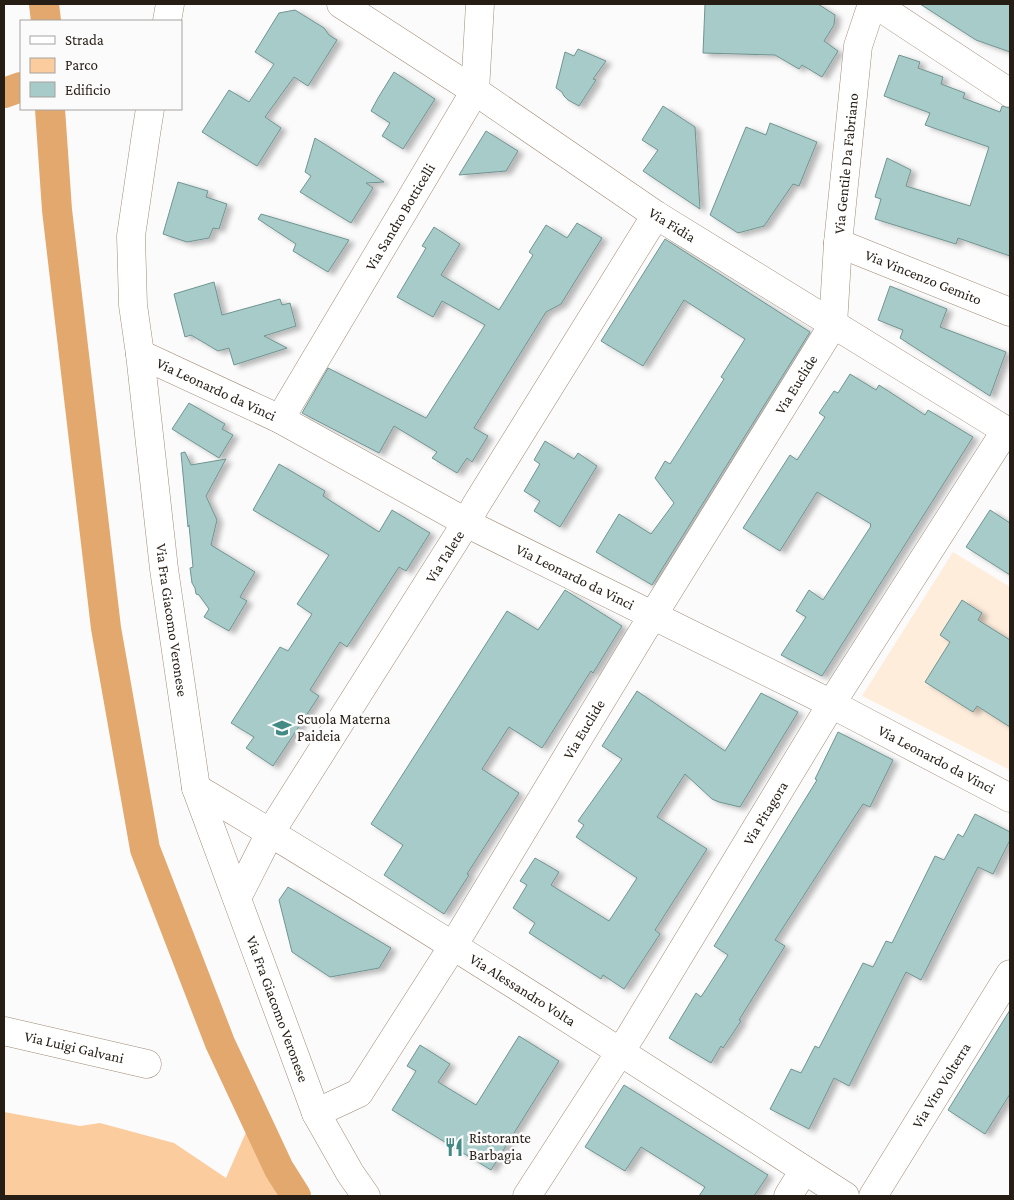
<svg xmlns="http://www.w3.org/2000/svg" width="1014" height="1200" font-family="'Crimson Pro',serif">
<defs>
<filter id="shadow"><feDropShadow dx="5.5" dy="3" stdDeviation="2.5" flood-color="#0004"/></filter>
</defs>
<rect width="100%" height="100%" fill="#fbfbfb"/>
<!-- built -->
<path fill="#ffeddc" d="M953,552l57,35v183l-148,-74z"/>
<!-- green -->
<path fill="#fbcc9d" d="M4,1112l76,14 20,-3 74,20 52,35 21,-48 31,66h-274z"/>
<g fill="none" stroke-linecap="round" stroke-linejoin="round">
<!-- canal -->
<g stroke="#e2a86d" stroke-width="30">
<path d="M44,4l2,17"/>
<path d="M4,93l17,-6"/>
<path d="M50,109l7,101 49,418 39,221 75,194 59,126 17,27"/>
</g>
</g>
<!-- building -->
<g fill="#a6cbc8" stroke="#709491" filter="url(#shadow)">
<path d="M705,4h113l17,11 -1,10 -10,16 14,10 -16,26 -20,-12 -3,4 -24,-14 -72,-2z"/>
<path d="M920,4h90v48l-34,-12z"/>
<path d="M295,10l29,18 5,7 8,5 -29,46 -14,-9 -29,40 16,11 -24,38 -55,-34 27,-42 20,12 25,-38 -19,-12 24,-39z"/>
<path d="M578,49l28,12 -13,18 3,1 -17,26 -11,-6 -4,-4 -2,-4 -6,-4 9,-36 9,4z"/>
<path d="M899,55l21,7 -2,6 25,9 -2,7 24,9 -2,5 37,14 2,-6 8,2v148l-52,-18 -2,6 -81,-25 6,-20 -6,-2 12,-39 24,12 -5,16 64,20 19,-59 -64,-22 5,-12 -46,-17z"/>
<path d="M394,72l41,27 -32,50 -21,-13 8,-13 -19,-12 7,-13z"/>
<path d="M663,106l32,21 5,82 -57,-38 15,-21 -16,-10z"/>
<path d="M770,123l47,19 -18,44 -6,-2 -29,42 -26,7 -28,-18 36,-88 20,8z"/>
<path d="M486,131l32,20 -12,20 -47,4z"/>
<path d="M315,138l69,44 -18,1 7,5 -22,35 -51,-31 11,-16 -6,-4z"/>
<path d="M178,182l30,9 -2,6 21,7 -8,25 -6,-1 -4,10 -22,4 -24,-8z"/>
<path d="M261,214l88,26 -21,32 -35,-21 3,-7 -38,-25z"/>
<path d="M577,223l25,15 -41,66 -15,8 -72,116 14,8 -16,26 -5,-4 -10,15 -25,-15 5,-6 -43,-26 -15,27 -77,-40 26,-45 98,50 59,-93 -43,-24 -9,16 -36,-20 29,-49 -4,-2 12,-19 26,17 -19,31 58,35 34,-55 -4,-3 17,-27 21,13z"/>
<path d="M665,239l145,93 -158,253 -56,-33 23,-38 32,20 23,-31 -19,-25 10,-17 5,3 54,-85 -3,-2 24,-38 -61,-39 -41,66 -42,-25z"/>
<path d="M214,282l8,33 58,-16 2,6 8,-2 6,23 -32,10 23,12 -53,17 -5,-17 -11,3 -27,-16 -6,2 -11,-43z"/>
<path d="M890,286l57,23 -7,18 66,25 -16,44 -90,-58 3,-8 -25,-10z"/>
<path d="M850,374l26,16 3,-5 46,30 3,-5 45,27 -151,239 -41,-21 25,-38 -10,-6 13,-21 14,10 48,-74 -1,-1 1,-1 -54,-32 -37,59 -37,-23 47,-73 7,5 28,-43 -6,-4 15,-22 4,2z"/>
<path d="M189,403l36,21 -3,5 11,6 -14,23 -47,-29z"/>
<path d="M545,441l29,18 4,-6 19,13 -37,61 -26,-16 6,-10 -16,-10 16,-27 -6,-4z"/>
<path d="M185,452l6,13 35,-6 -20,37 11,24 -6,25 44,27 -15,25 7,4 -18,30 -25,-14 5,-8 -10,-14 -3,-1 -1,-6 -3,-5 -2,-15 3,-1 -4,-42 -1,2 -7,-74z"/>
<path d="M279,464l46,27 -2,5 56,36 13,-22 38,23 -24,38 -7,-4 -52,80 -7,-5 -30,48 9,6 -46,70 -27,-18 8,-11 -23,-14 49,-76 8,4 24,-37 -15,-10 32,-49 -76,-45z"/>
<path d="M990,510l20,13v52l-44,-28z"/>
<path d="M565,590l57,36 -29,47 -2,-2 -49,77 -33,-21 -27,42 37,24 -52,81 2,1 -25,39 -60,-39 19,-30 -32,-21 136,-213 31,19z"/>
<path d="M962,600l20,13 -4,7 32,20v87l-33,-21 -4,6 -48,-30 25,-40 -10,-7z"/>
<path d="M637,691l88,60 36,-58 37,19 -58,95 -21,-5 -7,-3 -27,-25 -28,43 50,32 -52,81 5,4 -36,55 -21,-14 -2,4 -72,-46 6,-10 -22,-15 14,-23 -7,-4 15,-23 24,14 -8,13 58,36 28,-43 -61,-41 8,-12 -6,-4 44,-62 -20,-13z"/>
<path d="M838,732l55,28 -23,47 -7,-3 -88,136 10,6 -46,74 2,1 -18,27 -2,-2 -10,17 -42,-25 27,-45 5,4 27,-42 -14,-9 103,-166 -2,-1z"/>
<path d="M975,814l35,18v8l-17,34 -15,-7 -57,113 -15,-8 -57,114 -15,-8 -25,51 -39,-20 21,-40 10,4 14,-27 4,2 44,-85 10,4 13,-26 6,2 43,-87 9,4 14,-26 5,3z"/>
<path d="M288,887l103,61 -12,20 -49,9 -38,-25 -13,-52z"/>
<path d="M1010,1010v84l-25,40 -37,-24z"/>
<path d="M519,1036l40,25 -68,109 -99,-60 24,-39 -9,-5 13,-21 30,19 -12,18 38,23z"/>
<path d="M624,1085l144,90 -14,21h-55l6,-9 -64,-40 -16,24 -40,-24z"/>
</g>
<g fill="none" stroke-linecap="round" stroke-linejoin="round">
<!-- minor casing -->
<g stroke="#a08b76" stroke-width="29">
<g id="minor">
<path id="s1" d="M341,4l134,87 181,124 354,218"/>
<path d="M875,4l135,89"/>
<path d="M167,21l3,-17"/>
<path id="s2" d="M150,109l-4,25 -15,102 2,69 7,49 24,215 32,219 120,325 34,60 16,23"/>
<path id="s3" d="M838,243l172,69"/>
<path id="s4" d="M140,354l140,65 173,96 13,8 356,176 188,99"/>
<path id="s5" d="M280,419l195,-328 5,-87"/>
<path id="s6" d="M196,788c219,131 434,270 649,408"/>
<path id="s7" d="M237,898l33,-65 196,-310 10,-18 180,-290"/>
<path id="s8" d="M4,1031l143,33"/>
<path id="s9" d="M316,1113l43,-20 94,-147 189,-313 191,-308 5,-82 20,-197 14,-42"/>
<path id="s10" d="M527,1196l104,-161 209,-345 166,-260"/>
<path d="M788,1196l16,-26"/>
<path id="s11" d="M873,1196l137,-222"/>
</g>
</g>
<!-- minor -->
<use href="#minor" stroke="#fff" stroke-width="28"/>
</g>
<!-- icons -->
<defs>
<g id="school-bare" transform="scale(1.5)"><path d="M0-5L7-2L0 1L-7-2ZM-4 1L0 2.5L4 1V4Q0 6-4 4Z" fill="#438a85" stroke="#fbfbfb" stroke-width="2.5" paint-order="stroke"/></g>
<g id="restaurant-bare" transform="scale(1.5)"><path d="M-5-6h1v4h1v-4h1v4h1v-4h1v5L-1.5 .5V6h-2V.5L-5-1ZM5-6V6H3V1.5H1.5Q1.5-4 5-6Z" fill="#438a85" stroke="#fbfbfb" stroke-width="2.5" paint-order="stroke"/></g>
</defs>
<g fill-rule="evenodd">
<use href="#school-bare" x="282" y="728"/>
<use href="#restaurant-bare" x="454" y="1147"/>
</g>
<g text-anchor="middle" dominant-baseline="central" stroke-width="5" stroke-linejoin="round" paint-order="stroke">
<!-- street labels -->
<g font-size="15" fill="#261e15" stroke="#fbfbfb">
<text stroke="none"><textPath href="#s9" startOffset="1112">Via Gentile Da Fabriano</textPath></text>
<text stroke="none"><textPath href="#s5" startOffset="235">Via Sandro Botticelli</textPath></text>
<text stroke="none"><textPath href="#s1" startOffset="398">Via Fidia</textPath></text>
<text stroke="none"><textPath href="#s3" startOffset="92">Via Vincenzo Gemito</textPath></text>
<text stroke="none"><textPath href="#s9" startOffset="880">Via Euclide</textPath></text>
<text stroke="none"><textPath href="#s4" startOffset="84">Via Leonardo da Vinci</textPath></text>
<text stroke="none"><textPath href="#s7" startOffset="400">Via Talete</textPath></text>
<text stroke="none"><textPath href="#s4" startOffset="489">Via Leonardo da Vinci</textPath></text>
<text stroke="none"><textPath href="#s2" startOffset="515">Via Fra Giacomo Veronese</textPath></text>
<text stroke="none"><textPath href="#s9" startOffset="475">Via Euclide</textPath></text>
<text stroke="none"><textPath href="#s4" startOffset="894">Via Leonardo da Vinci</textPath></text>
<text stroke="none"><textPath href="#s10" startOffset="451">Via Pitagora</textPath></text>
<text stroke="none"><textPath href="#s6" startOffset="384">Via Alessandro Volta</textPath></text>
<text stroke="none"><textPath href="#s2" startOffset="920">Via Fra Giacomo Veronese</textPath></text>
<text stroke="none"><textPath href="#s8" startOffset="72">Via Luigi Galvani</textPath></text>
<text stroke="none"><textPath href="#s11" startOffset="130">Via Vito Volterra</textPath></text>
</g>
<!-- poi labels -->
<g font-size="15" fill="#261e15" stroke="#fbfbfb" text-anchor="start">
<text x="297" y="719">Scuola Materna<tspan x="297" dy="17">Paideia</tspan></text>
<text x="469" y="1138">Ristorante<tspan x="469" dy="17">Barbagia</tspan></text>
</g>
</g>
<!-- border -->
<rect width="1014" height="1200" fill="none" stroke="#261e15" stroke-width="10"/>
<!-- legend -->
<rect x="20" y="20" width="162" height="90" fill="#fbfbfb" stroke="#a6a39f"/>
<rect x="30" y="36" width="25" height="8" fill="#ffffff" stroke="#a6a39f"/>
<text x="65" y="45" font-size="15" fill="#261e15">Strada</text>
<rect x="30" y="58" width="25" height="15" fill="#fbcc9d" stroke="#a6a39f"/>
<text x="65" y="70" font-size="15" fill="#261e15">Parco</text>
<rect x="30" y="82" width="25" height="15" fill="#a6cbc8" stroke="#a6a39f"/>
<text x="65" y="95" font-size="15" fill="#261e15">Edificio</text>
</svg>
